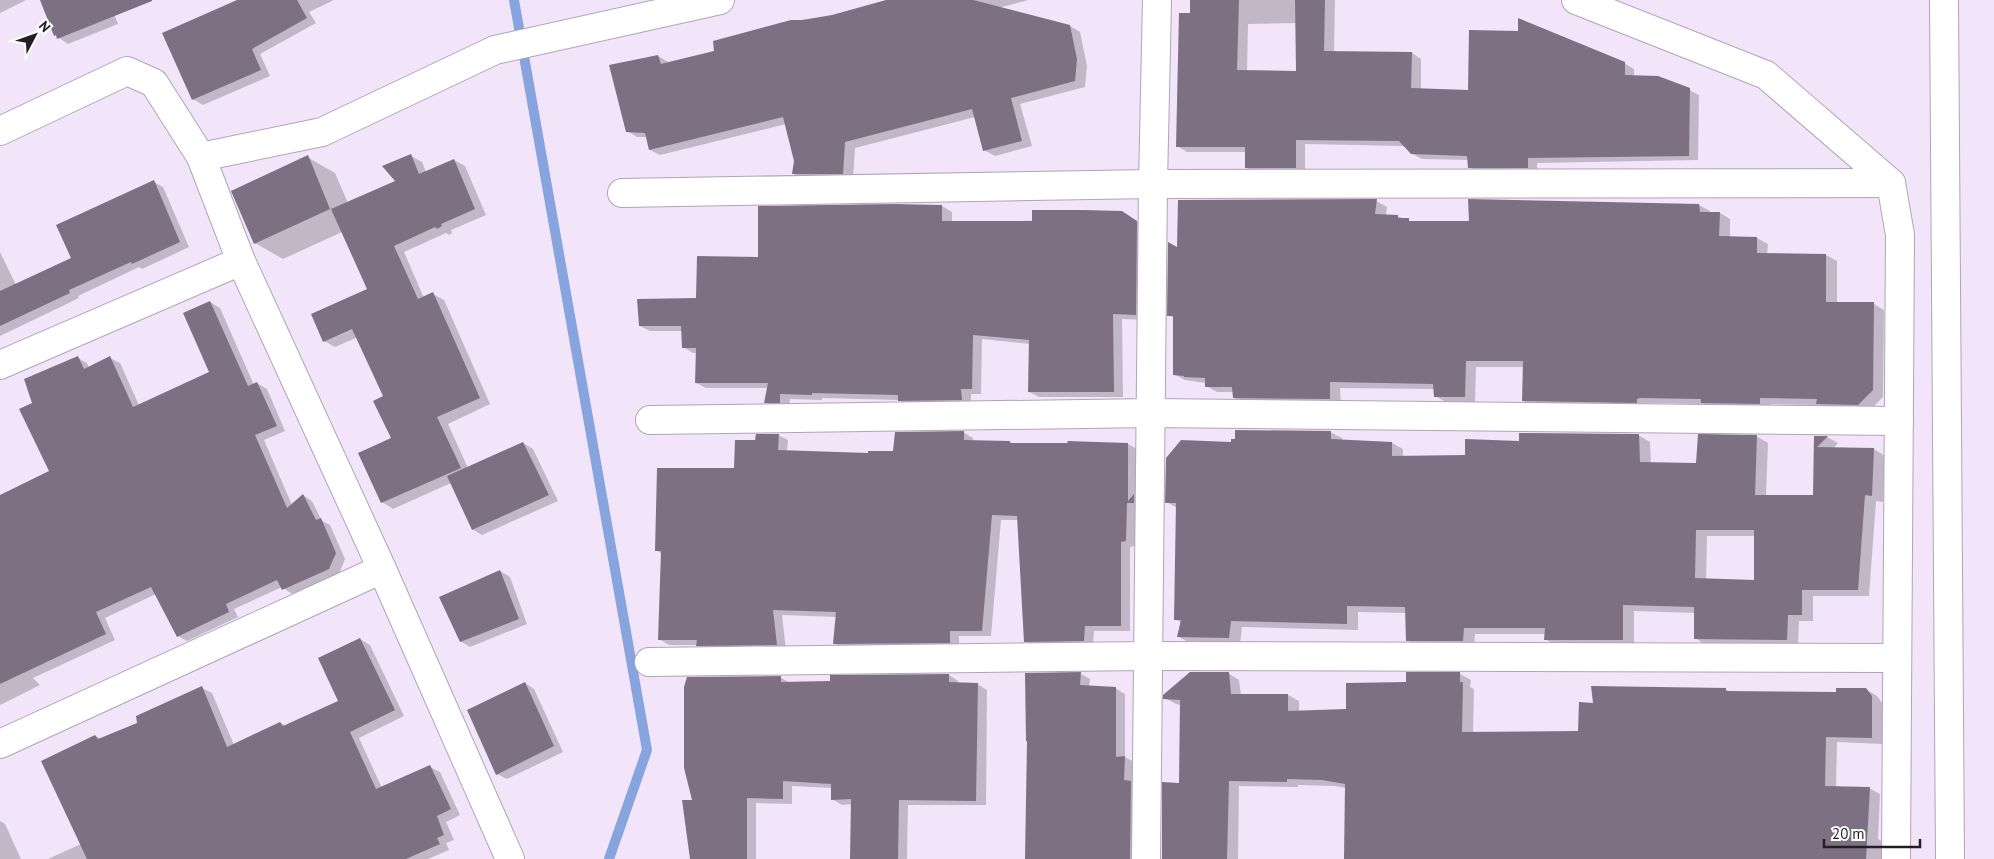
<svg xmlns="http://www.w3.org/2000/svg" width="1994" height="859" font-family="'PT Sans',sans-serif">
<rect width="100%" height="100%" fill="#f2e5f9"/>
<!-- shadow -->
<g fill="#0003" fill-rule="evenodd">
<path d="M0,0h26l-26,13z"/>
<path d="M41,0h71v9l6,15 -50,20 -13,-9z"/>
<path d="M240,0h94l-25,12 7,11 -56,31 10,22 -67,29 -10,-6z"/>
<path d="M891,0h137l-30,8 72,18 10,6 7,34 -2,21 -65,17 12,42 -37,10 -11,-6 -9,-33 -120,31 -2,31 -49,1 -10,-6 2,-13 -10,-37 -126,31 -10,-5 -3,-13h-10l-10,-6 31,-75 10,6 48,-11 86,-30 30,-5z"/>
<path d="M1191,0h144l-1,52 78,1 9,6v31l49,1 154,-28 10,6v8l55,13 10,5 -1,65 -161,3v10h-58l-10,-6v-7l-47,-1 -11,-6 -6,-7 -100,-2v29h-49l-10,-5v-16h-59l-10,-6zM1297,23v49h-50l1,-48z"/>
<path d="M411,156l11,6 4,10 28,-12 11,6 21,49 -35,15 1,3 -3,2 -3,-2 -42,19 20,46 9,-4 11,6 46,104 -42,20 20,44 55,-25 10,6 25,52 -76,34 -10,-6 -21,-46 -58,26 -11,-7 10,-63 -7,-42 -27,-60 -23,10 -11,-6 44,-51 -26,-58 -59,27 -28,-16 -23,-52 75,-34 28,16 13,30 49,-21z"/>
<path d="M154,182l9,5 26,60 -47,22 -3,-2 -61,29 1,2 -79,38v-84l16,33 57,-26z"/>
<path d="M1376,201l11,6 -1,9h11l18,7h55l229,-18 11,6v2h10l10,6v18l27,1 11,6 -1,10 59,1 11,6v42l37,1 10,6 -1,87 -13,13h-42l-9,-5 -48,-1 -1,5h-57l-8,-5 -53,-1 -118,4 -11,-6 1,-34h-48l-1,36 -29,-1 -11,-6 -1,-7 -94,-1 1,17 -96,-1 -11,-6v-6h-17l-11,-6v-3l-21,-3 -11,-6v-56l-5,-3 9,-66z"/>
<path d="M942,206l10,6v10l180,-3 15,9 -1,92 -24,-1 1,78h-84l-10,-5 1,-48 -48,-5 -1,55h-10v11l-62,1 -10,-6 -77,-2v2l-32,-1 -1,9h-14l-10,-6 3,-14h-62l-10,-5 1,-30h-4l-10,-6v-16h-33l-10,-5 57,-26 62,-41z"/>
<path d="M210,302l10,6 34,77 3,-2 10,6 18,42 -21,9 28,65 11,-10 9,6 10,20 8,4 15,34 -6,15 -47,20 -10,-7 -48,22 4,8 -51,24 -9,-5 -22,-42 -51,24 10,22 -82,38 7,7 -40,20v-209l51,-25 -18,-68 45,-45 9,5 2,5 21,-10 10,5 19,42 72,-32z"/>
<path d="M963,432l10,6v4h37l4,2h114l9,5 -2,97 -5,1v84h-36l-1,15 -59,1 -9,-6 -7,-121h-17l-10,116h-32v11l-115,2 -10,-6 3,-26 -55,-2 4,35 -80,1 -9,-6h-28l-10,-6 3,-85 -6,-4 79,-81 21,-27 22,-7 10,5 -1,12 82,2 26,-1z"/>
<path d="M1330,432l12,6v3l50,2 11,6v8h63l54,-15 118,-7 12,7 1,22h46l59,-28 12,7 -2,53h48l1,-59h12l11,6 -5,6h41l11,7 -2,46 -7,-1 -7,95h-56v25h-14l-1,25 -92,-1 -11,-7 1,-25 -62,-2v35h-77l-12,-7 1,-5h-71l-1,13h-56l-11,-7v-27l-49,-1v18l-116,-3 -2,17 -50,-1 -11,-6 2,-14 -5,-4 1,-111 -10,-6 65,-59zM1707,536h48v45l-49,-1z"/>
<path d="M500,571l10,6 17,47 -57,23 -10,-6z"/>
<path d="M360,639l10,6 34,71 -45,22 23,50 48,-21 10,5 20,43 -14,7 8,18 -8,3 3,7 -21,9h-380l33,-15 14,-108 6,3 37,-15 64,-36 10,5 22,52 46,-22 6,3 54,-25z"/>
<path d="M1228,673l11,7 2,15h47l11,6v11l48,-2 60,-26 53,-10 11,6 -1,7 4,2 -1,44 106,-1 16,-28 130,-15 5,3 107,1 28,-4 12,7 6,8v40l-46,-2 -1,46h33l11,6 -2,45 5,3v17h-537v-71l-11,-2 -37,-1v2l-59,-1 -1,73h-74l16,-75 1,-79 -5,-1 -11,-6z"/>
<path d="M1081,674l9,5 -1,8 26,1 10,6v63l9,5 6,97h-114z"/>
<path d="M949,675l9,6v3h19l10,6 -1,115h-78l-1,54h-56l1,-55 -10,1 -10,-6v-11l-40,-2v18l-36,-1v56h-65l2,-57 87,-125 10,6h41z"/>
<path d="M525,683l9,6 29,63 -56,27 -10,-5z"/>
<path d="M0,821l5,3 16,35h-21z"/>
</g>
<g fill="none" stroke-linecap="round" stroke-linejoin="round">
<!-- stream -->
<path stroke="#87a4df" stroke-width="10" d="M514,0l133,750 -38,109"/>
</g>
<!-- building -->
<g fill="#7c7082" fill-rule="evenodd">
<path d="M40,0h112v1l-95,38 -1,-4 -2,1z"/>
<path d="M237,0h60l10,18 -55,31 9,21 -69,30 -30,-67z"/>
<path d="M886,0h87l97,25 7,34 -2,22 -64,17 11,43 -39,10 -11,-42 -127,33 -2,32h-51l2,-13 -11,-44 -134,33 -4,-17 -19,-1 -17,-67 49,-10 3,9 53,-13 -1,-10 78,-21h11l30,-5z"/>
<path d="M1190,0h49l-2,70 59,1 -1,-71h30l-1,51 88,1 -1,36 57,2 1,-60 49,1v-13l107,44v13l33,1 32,12 -1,68 -161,2v10h-60l-1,-12 -56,-2 -12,-13 -103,-1v28h-51v-21h-69l3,-134h11z"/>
<path d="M411,154l8,20 35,-15 21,50 -34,15 1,2 -5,3 -2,-2 -41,19 24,53 15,-7 47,106 -43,19 24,51 -80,35 -23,-50 33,-15 -18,-37 10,-5 -31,-67 -29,13 -12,-28 56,-25 -36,-80 64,-28 -13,-15z"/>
<path d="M308,155l22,54 -76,35 -23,-53z"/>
<path d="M154,180l26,62 -48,22 -1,-2 -62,28 1,3 -70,33v-35l71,-33 -15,-33z"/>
<path d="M1377,199l-2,15 23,1v3h11v3h60l-1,-22 231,5 1,8h20l-1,24 38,1v16l69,1v48h48l-1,88 -15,15 -42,-1 1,-5 -57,-1v6l-59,-1v-4l-61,-1 -3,1v4l-115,-2 1,-40h-57l-1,36h-31l-1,-13 -103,-2v17l-97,-1 -1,-11h-27v-9l-21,-1v-1l-11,-1v-59h-6l1,-74 9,5 1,-47z"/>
<path d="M894,204l48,1v16h90v-11h51l39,1 15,10 -1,94 -23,-1 1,78h-86l1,-52 -56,-5 -1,54h-11l1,11 -64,1v-6l-86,-2v2l-32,-1v9h-16l4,-20h-73l1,-35h-14l-1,-22h-42l-2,-27 59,-1 1,-42 61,1v-51z"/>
<path d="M210,301l38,85 9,-4 20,44 -22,9 32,73 16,-14 13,26 5,-2 15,35 -7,16 -47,21 -5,-10 -51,24 3,8 -52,25 -26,-50 -55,25 10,22 -106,50v-189l49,-24 -30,-62 13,-6 -8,-24 54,-23 6,13 26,-13 23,51 76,-35 -26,-59z"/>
<path d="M1235,430l96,1v8l61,3v14l73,-1v-16l54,2v-8l120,1 1,28 56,1 2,-29 59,1 -2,60h58l1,-59h14l-11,11 57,1 -2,48 -7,-1 -7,95h-56v25h-14l-1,25 -93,-1v-32l-71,-2v35h-79l1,-12h-81l-1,13h-57l-1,-34 -58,-1v18l-116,-3 -2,17 -52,-1 4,-17h-7l2,-117h-11l1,-45 15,-18 50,2v-3h4zM1696,530h58v50l-59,-2z"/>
<path d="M964,431v9l46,1v2h58l-1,-2 61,2v58l6,-7v9h-7l-1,38 -5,1v84h-36l-1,15 -60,1 -7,-126 -25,-1 -10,116h-32v12l-117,1 3,-32 -63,-2 4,35 -81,1 1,-6h-39l3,-89h-6l2,-83h77l1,-28h20l1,-6h23l-1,16 90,3v-2h25l2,-19z"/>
<path d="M523,442l26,53 -77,35 -25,-54z"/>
<path d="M500,570l19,49 -59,23 -21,-45z"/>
<path d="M360,638l35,72 -45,22 26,57 54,-24 21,44 -14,7 7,19 -7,3 3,6 -34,15h-319l-46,-98 54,-26 3,4 39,-16 -1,-7 66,-30 25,61 53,-25 3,4 55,-25 -20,-43z"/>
<path d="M1081,672l-1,13 36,2v70l9,-1 -1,24 7,1 -1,78h-105l2,-118h-1l-1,-68z"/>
<path d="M1190,672h39l2,22h57v17l58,-2v-26l60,-1v-10h54v10h3l-1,50 116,-1 1,-29 14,1 -2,-17 135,2v3l110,1v-4h30l6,8v42l-46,-1 -1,49 45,1 -4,72h-522l1,-75 -23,-4 -35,-1v3l-58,-1 -2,78h-65v-77l17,1 1,-83 -17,-1v-4z"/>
<path d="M949,674v8l29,1 -2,118 -77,-1 -1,59h-48l1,-60 -20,1v-16l-48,-3v18l-36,-1v61h-57l-8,-59h10l-8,-32v-81l3,-10 94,-1v6l49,-1v-6z"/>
<path d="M525,682l29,64 -58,29 -29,-65z"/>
</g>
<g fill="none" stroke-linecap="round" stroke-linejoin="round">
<!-- minor casing -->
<g stroke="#b1a4b7" stroke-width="30">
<g id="minor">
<path d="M1576,0l190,75 125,108 9,52 -4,624"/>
<path d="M1944,0l6,859"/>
<path d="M0,131l127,-60 27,12 47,74 40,104 141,308 128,290"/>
<path d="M201,157l121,-25 173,-82 225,-50"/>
<path d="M622,193l531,-9 738,-1"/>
<path d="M0,365l241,-104"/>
<path d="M650,420l501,-7 748,8"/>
<path d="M649,662l499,-6 749,2"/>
<path d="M0,744l382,-175"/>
<path d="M1146,859l7,-675 4,-184"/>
</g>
</g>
<!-- minor -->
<use href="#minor" stroke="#fff" stroke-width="28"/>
</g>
<!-- north arrow -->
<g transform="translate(35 35) rotate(49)" stroke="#ffffff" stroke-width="4" paint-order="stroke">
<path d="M0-4L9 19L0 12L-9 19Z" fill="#231e26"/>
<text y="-8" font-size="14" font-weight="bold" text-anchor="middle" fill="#231e26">N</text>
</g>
<!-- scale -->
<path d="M1824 839v8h96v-8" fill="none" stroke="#231e26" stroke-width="2.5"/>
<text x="1832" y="839" font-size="15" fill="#231e26" stroke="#ffffff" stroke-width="4" paint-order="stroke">20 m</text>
</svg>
